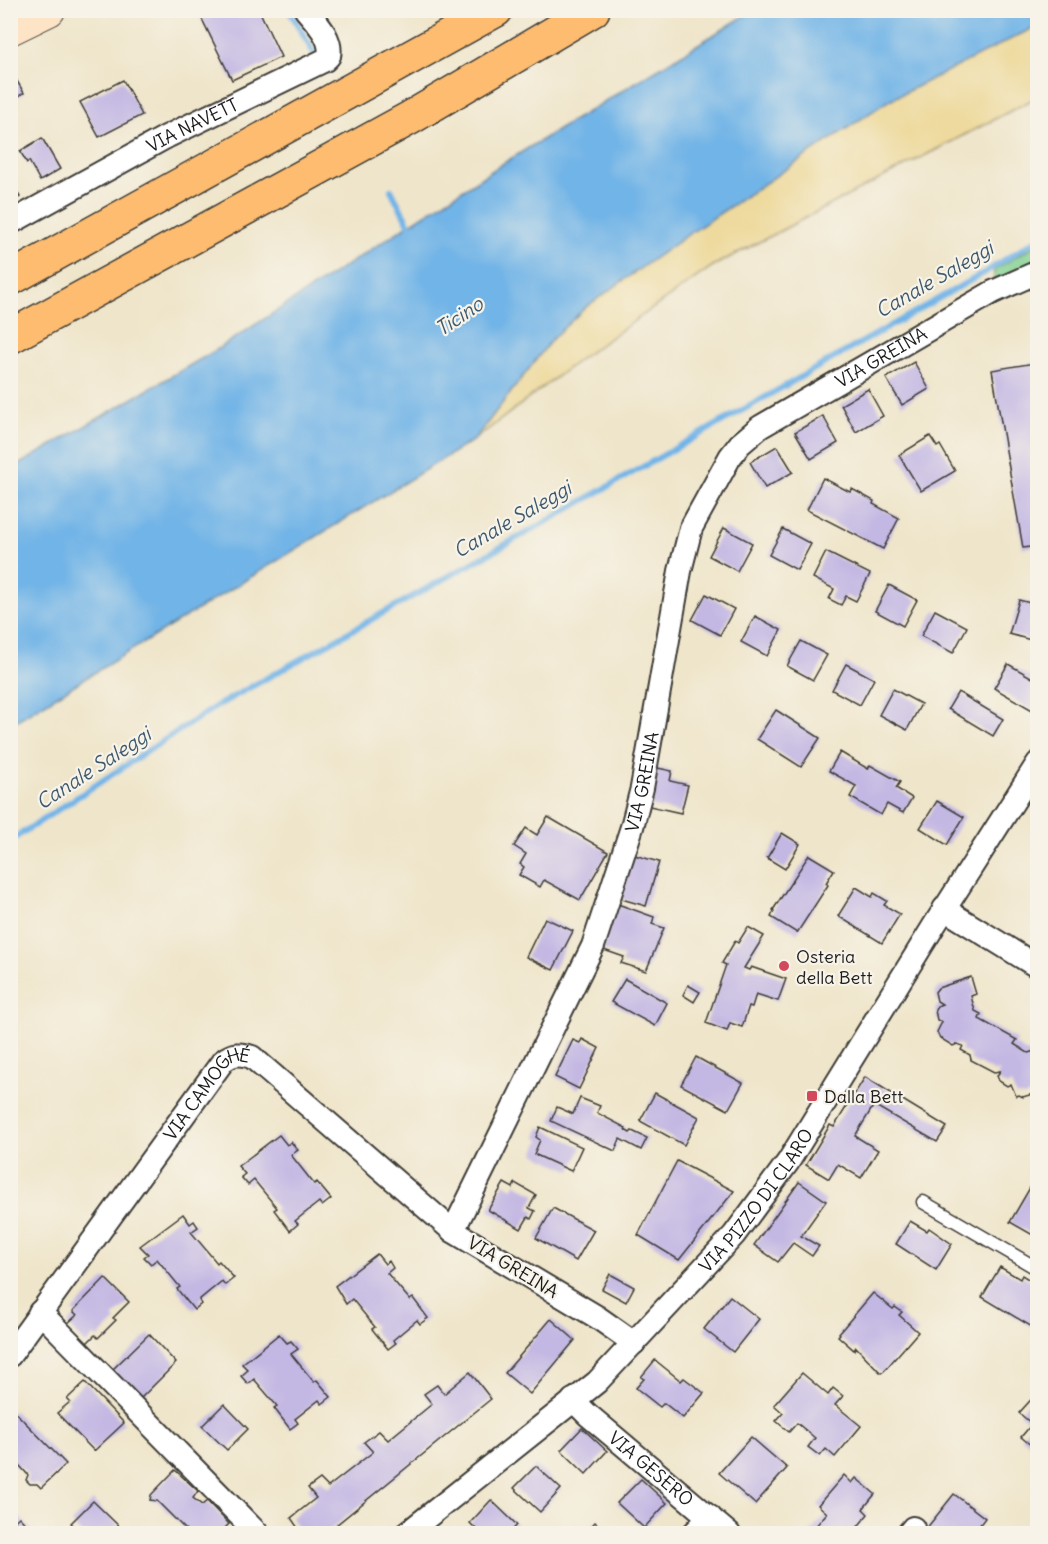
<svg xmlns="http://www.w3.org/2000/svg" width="1048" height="1544" font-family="Delius,sans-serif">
<rect width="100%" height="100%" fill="#f7f3e8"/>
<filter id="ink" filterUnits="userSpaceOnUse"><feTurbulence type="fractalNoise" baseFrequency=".0167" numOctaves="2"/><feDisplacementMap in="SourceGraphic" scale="12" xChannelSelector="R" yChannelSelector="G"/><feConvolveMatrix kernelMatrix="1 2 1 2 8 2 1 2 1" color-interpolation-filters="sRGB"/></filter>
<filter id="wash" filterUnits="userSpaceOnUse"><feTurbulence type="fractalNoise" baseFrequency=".008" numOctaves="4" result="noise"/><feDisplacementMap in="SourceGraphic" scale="24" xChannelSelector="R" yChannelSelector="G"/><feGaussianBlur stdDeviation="1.35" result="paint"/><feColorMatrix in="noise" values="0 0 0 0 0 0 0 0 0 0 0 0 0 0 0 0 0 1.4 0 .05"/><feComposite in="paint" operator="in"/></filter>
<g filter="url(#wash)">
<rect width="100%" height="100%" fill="#efe5ca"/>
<!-- green -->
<path fill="#81d090" stroke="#4e7656" stroke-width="1.5" d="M1037,244v28l-44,20 1,-22z"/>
<!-- sand -->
<path fill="#eeda9e" stroke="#857b5d" stroke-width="1.5" d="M1037,26v71l-324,169 -133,93 -106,81 78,-101 34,-32 97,-69 205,-137z"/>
<!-- water -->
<path fill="#71b4e7" stroke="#466882" stroke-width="1.5" d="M754,10l283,1v15l-149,75 -205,137 -97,69 -34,32 -78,101 -463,284v-255l207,-120 289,-188z"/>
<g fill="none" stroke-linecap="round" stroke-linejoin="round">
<!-- stream -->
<g stroke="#71b4e7" stroke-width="6">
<path d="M289,10l26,45"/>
<path d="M391,190l22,42"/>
<path d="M10,841l205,-134 329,-184 443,-252 51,-32"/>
</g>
</g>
<g id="blocks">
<!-- building -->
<g fill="#c3b7e3">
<path d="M205,10h54l22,47 -49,23 -33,-67z"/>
<path d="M10,69l14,24 -14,8z"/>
<path d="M123,80l19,35 -43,22 -19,-35z"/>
<path d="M42,138l18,31 -20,12 -11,-20 -2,2 -7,-12z"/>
<path d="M12,183l8,14 -10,6v-19z"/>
<path d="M914,362l15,27 -27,16 -16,-27z"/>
<path d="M1034,363l4,21v162l-15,2 -31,-178z"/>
<path d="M868,389l15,27 -27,16 -15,-27z"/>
<path d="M823,416l15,27 -27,16 -16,-27z"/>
<path d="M930,436l7,11 3,-2 15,26 -34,20 -22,-36z"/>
<path d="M777,446l16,26 -28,16 -15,-26z"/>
<path d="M823,478l27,14 2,-3 22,12 -1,3 26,14 -16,31 -76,-39z"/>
<path d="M724,528l28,15 -15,28 -28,-15z"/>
<path d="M783,529l28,15 -14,26 -28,-15z"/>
<path d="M826,552l44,22 -14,27 -10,-5 -5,9 -12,-6 5,-10 -21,-11z"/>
<path d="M889,585l28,15 -14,26 -28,-15z"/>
<path d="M706,594l28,15 -14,26 -28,-15z"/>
<path d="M1019,600l19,5v37l-29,-8z"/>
<path d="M935,610l32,17 -14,26 -32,-17z"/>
<path d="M755,616l26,14 -14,26 -26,-14z"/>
<path d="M801,641l26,14 -14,25 -26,-14z"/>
<path d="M846,664l28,15 -14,26 -28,-15z"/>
<path d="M1008,664l30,17v24l-4,6 -40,-23z"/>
<path d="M893,689l28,15 -14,26 -28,-15z"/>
<path d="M958,692l45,27 -10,17 -45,-27z"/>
<path d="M776,710l44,28 -19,29 -44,-28z"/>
<path d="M840,752l28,17 2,-4 30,17 -4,6 16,10 -9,15 -16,-9 -6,11 -31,-18 6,-11 -27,-15z"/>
<path d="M653,767l19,4 -2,10 18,4 -7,28 -36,-8z"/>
<path d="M937,801l27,16 -17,28 -27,-17z"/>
<path d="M548,817l60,35 -28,48 -36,-20 -4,7 -21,-12 5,-8 -4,-3 6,-10 -12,-8 12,-18 11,7z"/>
<path d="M782,833l18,11 -15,25 -18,-11z"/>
<path d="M631,854l28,8 -13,44 -28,-8z"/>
<path d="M809,855l25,15 -8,13 2,2 -31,48 -26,-16 3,-6 -1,-1z"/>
<path d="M856,887l16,10 2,-4 13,8 -3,4 16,9 -18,29 -44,-27z"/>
<path d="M615,903l39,14 -2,7 12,4 -18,43 -25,-8 3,-6 -23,-8z"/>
<path d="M545,918l28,13 -20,39 -27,-13z"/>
<path d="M748,927l16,9 -20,32 5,2 2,-3 35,12 -8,22 -22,-7 -4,13 -3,-1 -7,21 -12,-4 -3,8 -21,-8 20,-58 -4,-2 13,-22 3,2z"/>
<path d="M971,977l5,17 -5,2 4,15 6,3 -2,5 38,21 -3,4 14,9 7,-2 3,5 -2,37 -13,4 -4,-2 -3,1 -5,-12 -4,2 -8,-5 -2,-5 3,-5 -6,1 -23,-12 -1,-5 -9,-5 2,-4 -6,-2 -4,2 -13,-8 -3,-6 5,-10 -5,-2 -2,-10 2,-4 5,-2 -5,-3 -2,-9 3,-4z"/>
<path d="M625,979l42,24 -12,23 -44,-24z"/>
<path d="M688,985l12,7 -6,10 -11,-7z"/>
<path d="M582,1039l17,9 -20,41 -24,-12 18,-37 7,3z"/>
<path d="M696,1057l47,26 -15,27 -47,-25z"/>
<path d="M865,1077l82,50 -10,15 -63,-37 -19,31 23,14 -17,28 -23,-14 -9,15 -23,-14 24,-40 4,2z"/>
<path d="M655,1093l44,24 -15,28 -44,-24z"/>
<path d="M580,1098l20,8 -3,7 29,15 -1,2 5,3 2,-2 15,7 -6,12 -21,-11 -5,12 -64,-30 6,-14 16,7z"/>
<path d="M540,1127l42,20 -11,24 -37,-17 6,-14 -4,-3z"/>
<path d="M279,1135l8,10 4,-3 7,8 -7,5 23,29 3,-2 14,17 -9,7 -3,-4 -24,19 3,3 -8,7 -16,-21 3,-2 -23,-28 -6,5 -7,-8 4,-3 -7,-8z"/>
<path d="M677,1161l57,30 -55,69 -41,-25z"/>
<path d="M799,1182l27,19 -25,35 18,10 -7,10 -19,-13 -15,19 -24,-17z"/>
<path d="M504,1183l9,5 2,-5 21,12 -7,13 6,3 -4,8 -3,-2 -7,12 -33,-19z"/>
<path d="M1031,1186l7,3v49l-28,-16z"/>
<path d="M553,1208l41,22 -18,31 -40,-23z"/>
<path d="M183,1214l7,10 4,-3 4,6 -7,5 26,31 2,-2 15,17 -9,7 -3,-4 -23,19 2,4 -7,6 -17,-21 3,-2 -23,-28 -6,5 -7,-7 4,-3 -8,-8z"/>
<path d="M910,1221l17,10 2,-3 23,16 -16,26 -40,-26z"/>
<path d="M377,1254l8,10 4,-3 4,7 -6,5 23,27 3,-2 15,20 -8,6 -3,-4 -24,20 3,3 -8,6 -16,-20 3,-2 -23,-28 -6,5 -11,-18z"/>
<path d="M1000,1267l20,12 2,-4 16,10v42l-5,-3 -1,3 -50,-30z"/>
<path d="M610,1274l24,13 -8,15 -24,-13z"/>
<path d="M105,1278l24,24 -16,16 3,2 -18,18 -3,-3 -9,9 -19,-20 10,-9 -4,-4z"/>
<path d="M873,1293l20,16 2,-2 7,5 -3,3 19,17 -34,39 -3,2 -25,-26 -2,3 -16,-14 2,-2 -1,-1z"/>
<path d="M730,1296l29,23 -26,33 -29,-23z"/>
<path d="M551,1319l24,21 -45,54 -25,-21z"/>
<path d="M149,1334l27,29 -36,36 -31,-26z"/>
<path d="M279,1334l8,9 4,-2 7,8 -7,5 23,28 3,-2 14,17 -9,7 -3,-4 -24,19 3,4 -8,6 -16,-21 3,-2 -23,-27 -6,5 -7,-8 7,-6 -6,-6z"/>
<path d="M655,1360l26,21 3,-3 20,15 -21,25 -19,-15 -4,4 -24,-19 8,-9 -3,-2z"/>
<path d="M470,1372l21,27 -166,135h-23l-11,-16 25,-20 -8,-10 12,-9 8,8 45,-35 -9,-10 15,-11 9,9 44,-36 -8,-10 13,-9 7,9z"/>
<path d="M802,1373l26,22 5,-7 10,8 -8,9 26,21 -26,31 -9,-8 -6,7 -12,-9 7,-9 -18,-15 -8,9 -13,-11 7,-8 -9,-8z"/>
<path d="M85,1382l39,41 -30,28 -37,-38 13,-11 -3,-3z"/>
<path d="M1038,1392v59l-17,-14 11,-13 -13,-11z"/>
<path d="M224,1404l24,25 -21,21 -25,-24z"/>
<path d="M14,1411l52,53 -25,24 -4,-4h-7l-4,-4 2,-5 -8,-9 -5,1 -5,-4v-49z"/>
<path d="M582,1428l25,23 -21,23 -25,-24z"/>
<path d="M751,1437l36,31 -32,36 -36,-31z"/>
<path d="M536,1466l25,23 -21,23 -26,-24z"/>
<path d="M175,1470l23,21 -5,7 9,7 5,-4 22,23 -10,10h-29l-33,-33 -7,-1 1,-5z"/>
<path d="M844,1475l8,8 4,-5 19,16 -12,15 5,5 -16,20h-43l18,-21 -9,-8z"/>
<path d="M641,1479l26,24 -23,25 -27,-25z"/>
<path d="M954,1494l31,24 -12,16h-51z"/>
<path d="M491,1500l26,25 -8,9h-28l-11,-11z"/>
<path d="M93,1501l31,30 -3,3h-39l-11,-11z"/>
<path d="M19,1517l16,17h-25v-9z"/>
<path d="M595,1522l12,12h-23z"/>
</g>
</g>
</g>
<g filter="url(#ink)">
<use href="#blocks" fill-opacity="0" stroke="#3c3a36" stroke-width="1.5"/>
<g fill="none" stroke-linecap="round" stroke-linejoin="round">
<!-- lane casing -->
<g stroke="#3c3a36" stroke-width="15">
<path id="lane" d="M923,1202l115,67"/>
</g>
<!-- street casing -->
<g stroke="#3c3a36" stroke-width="26">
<g id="street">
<path id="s1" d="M10,223l156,-86 159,-77 4,-4c4,-17 -12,-33 -23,-46"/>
<path d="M944,909l94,58"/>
<path d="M40,1312l218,222"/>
<path id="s2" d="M634,1343l-37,-26 -144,-86 140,-285 39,-119 10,-39 38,-217 11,-43 39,-71 10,-13 20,-17 233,-135 45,-20"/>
<path id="s3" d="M10,1355l213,-294c10,-8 17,-8 29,-4l201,174"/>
<path id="s4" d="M573,1400l14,14 142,120"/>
<path id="s5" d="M406,1534l191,-152 137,-147 54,-73 147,-238 103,-161"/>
<path d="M693,1534l17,-17"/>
<path d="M908,1534l5,-6"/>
</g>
</g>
<!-- secondary casing -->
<g stroke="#3c3a36" stroke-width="34">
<path id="secondary" d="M10,29l39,-19"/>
</g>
<!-- highway casing -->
<g stroke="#3c3a36" stroke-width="36">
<g id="highway">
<path d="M10,279l486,-269"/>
<path d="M10,337l400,-219 183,-108"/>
</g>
</g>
<!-- lane -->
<use href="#lane" stroke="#fff" stroke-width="12"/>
<!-- street -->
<use href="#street" stroke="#fff" stroke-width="22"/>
<!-- secondary -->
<use href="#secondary" stroke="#fee4c6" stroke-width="32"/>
<!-- highway -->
<use href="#highway" stroke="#fdbc70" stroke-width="33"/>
</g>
</g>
<!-- markers -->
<g fill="#d1495b" stroke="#f7f3e8" stroke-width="2">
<circle cx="784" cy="966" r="6"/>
<rect x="806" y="1090" width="12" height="12" rx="3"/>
</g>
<g text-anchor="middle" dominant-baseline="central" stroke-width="4.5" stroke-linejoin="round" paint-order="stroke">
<!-- street labels -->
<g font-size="18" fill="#1c1c1c" stroke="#f7f3e8">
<text stroke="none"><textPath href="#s1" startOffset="207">VIA NAVETT</textPath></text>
<text stroke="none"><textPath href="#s2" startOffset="1224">VIA GREINA</textPath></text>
<text stroke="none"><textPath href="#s2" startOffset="702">VIA GREINA</textPath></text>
<text stroke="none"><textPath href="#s3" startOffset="330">VIA CAMOGHÉ</textPath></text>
<text stroke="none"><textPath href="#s5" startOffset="486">VIA PIZZO DI CLARO</textPath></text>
<text transform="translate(513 1267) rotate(31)">VIA GREINA</text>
<text stroke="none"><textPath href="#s4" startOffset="104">VIA GESERO</textPath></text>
</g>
<!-- poi labels -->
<g font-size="18" fill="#1c1c1c" stroke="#f7f3e8" text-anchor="start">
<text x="796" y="956">Osteria<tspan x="796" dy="21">della Bett</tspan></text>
<text x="824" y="1096">Dalla Bett</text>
</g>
<!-- water labels -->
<g font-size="20" font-style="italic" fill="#3e596d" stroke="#f7f3e8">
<text transform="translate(934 279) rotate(-30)">Canale Saleggi</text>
<text transform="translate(459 316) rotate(-34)">Ticino</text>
<text transform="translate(512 519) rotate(-30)">Canale Saleggi</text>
<text transform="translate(93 768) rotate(-33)">Canale Saleggi</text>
</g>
</g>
<!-- margin -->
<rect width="1048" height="1544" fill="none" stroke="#f7f3e8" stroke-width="36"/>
</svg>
